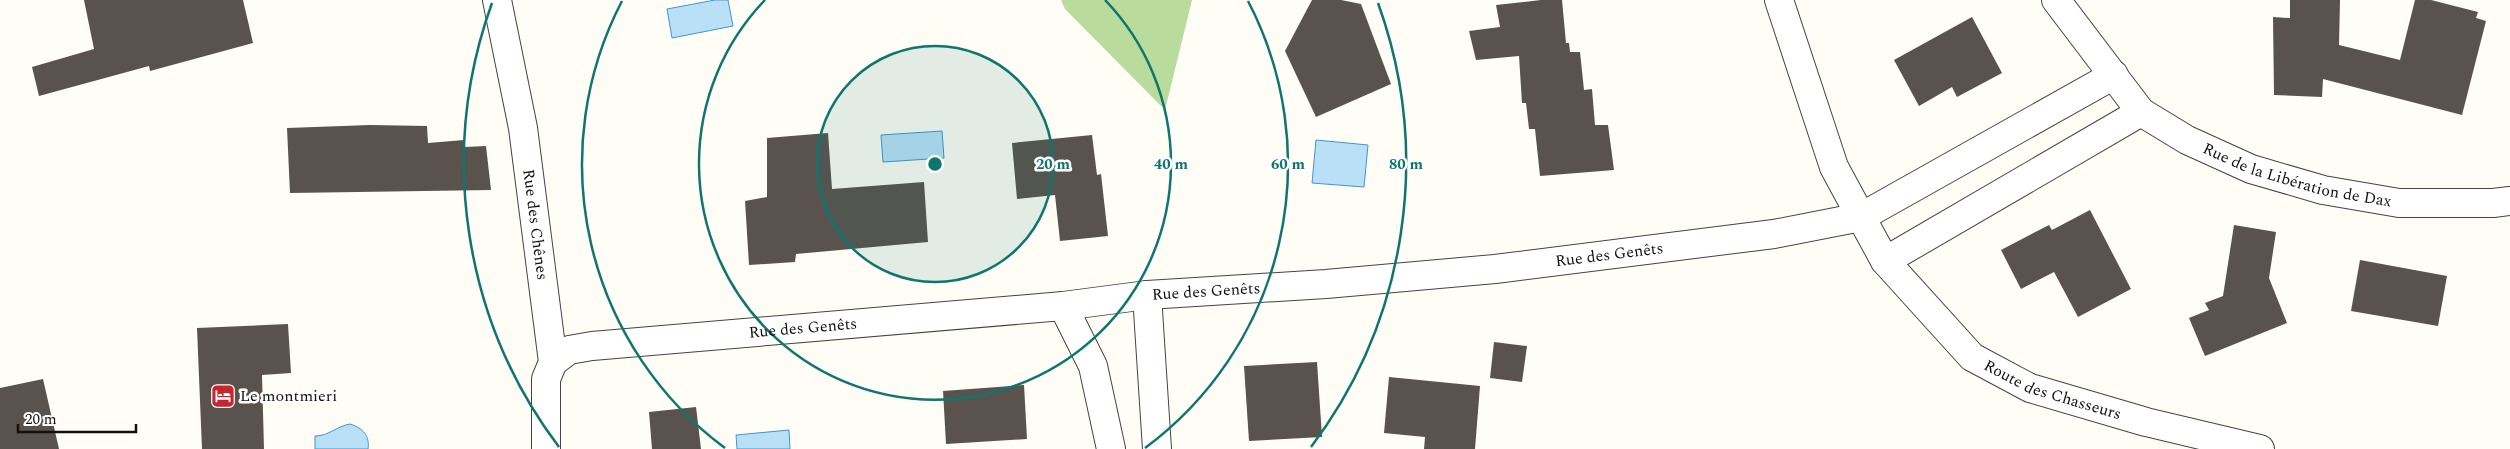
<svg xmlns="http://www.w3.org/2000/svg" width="2510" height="449" font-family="Spectral,serif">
<rect width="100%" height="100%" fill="#fffdf5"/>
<!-- forest -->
<path fill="#b9dc9c" d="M1061,0h131l-27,110 -100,-101z"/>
<!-- water -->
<g fill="#b9e0f7" stroke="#3f96cf">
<path d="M715,0h13l5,26 -61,12 -5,-29z"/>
<path d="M942,131l2,27 -61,4 -2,-27z"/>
<path d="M1316,140l52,5 -4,42 -52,-4z"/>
<path d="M350,424c13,4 20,12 18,25h-53v-13c14,0 22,-10 35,-12z"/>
<path d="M789,430l1,19h-53l-1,-14z"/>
</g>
<!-- building -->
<g fill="#5a524d">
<path d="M84,0h159l10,43 -103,28 -1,-5 -110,30 -7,-29 62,-18z"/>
<path d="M1312,0h29l20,4 30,80 -75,33 -31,-66z"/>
<path d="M1541,0h21l4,43h3l1,9h10l4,38 8,-1 3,36h13l6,45 -74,6 -5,-47h-6l-3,-26h-4l-3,-47 -43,4 -7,-29 31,-4 -4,-22z"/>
<path d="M2290,0h50l-1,45 61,15 15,-60h16l47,12 -2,6 10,3 -24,94 -139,-36 -1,18 -48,-2 -1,-78 17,1z"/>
<path d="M1972,17l30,56 -45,24 -5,-10 -33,19 -25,-46z"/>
<path d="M370,125l57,1 1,17 36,-3 1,7 21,-1 5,44 -201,3 -3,-65z"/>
<path d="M828,133l4,56 92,-7 4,60 -132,12 -1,8 -46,3 -4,-64 22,-4v-59z"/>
<path d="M1092,135l5,40 4,-1 7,62 -48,5 -5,-46 -38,4 -5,-56z"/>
<path d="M2090,210l41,79 -53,28 -24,-45 -33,17 -20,-39 48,-25 3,5z"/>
<path d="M2234,225l42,7 -7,46 18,45 -82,33 -16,-38 20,-8 -4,-7 18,-7z"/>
<path d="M2360,260l87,16 -9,50 -87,-15z"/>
<path d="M288,324l3,49 -29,2 2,74h-62l-5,-121z"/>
<path d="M1494,342l33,4 -5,36 -32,-4z"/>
<path d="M1317,362l5,75 -73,4 -5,-75z"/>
<path d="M1389,377l91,9 -5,63h-51l1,-12 -41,-4z"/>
<path d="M43,379l16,70h-59v-61z"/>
<path d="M1024,385l3,54 -81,5 -3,-53z"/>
<path d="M696,407l5,42h-49l-3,-37z"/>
</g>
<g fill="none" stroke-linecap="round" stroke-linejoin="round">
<!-- minor casing -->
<g stroke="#444" stroke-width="30">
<g id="minor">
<path id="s1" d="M497,0l26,128 30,234 -7,17v70"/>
<path id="s2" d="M1779,0l55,167 27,50 24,44 87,96 58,31 116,34 114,27"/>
<path id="s3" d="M2056,0l85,112 46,28 64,29 72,21 76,13h94l17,-2"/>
<path d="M1885,261l256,-149"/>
<path d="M1147,295l10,154"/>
<path d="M1063,306l30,60 18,83"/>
<path id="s4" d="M553,362l16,-12 23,-4 471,-40 84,-11 179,-11 169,-15 279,-35 87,-17 253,-142"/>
</g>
</g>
<!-- minor -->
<use href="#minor" stroke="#fff" stroke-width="28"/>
</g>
<!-- distance rings -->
<circle cx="935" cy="164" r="118" fill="#0f766e" fill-opacity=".12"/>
<g fill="none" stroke="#0f766e" stroke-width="2.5">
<circle cx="935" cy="164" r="118"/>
<path d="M1105 0A236 236 0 1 1 765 0"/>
<path d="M725 448A353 353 0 0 1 622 1M1248 1A353 353 0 0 1 1145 448"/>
<path d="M559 447A471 471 0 0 1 492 3M1378 3A471 471 0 0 1 1311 447"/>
</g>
<!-- icons -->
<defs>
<g id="hotel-square" transform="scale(1.25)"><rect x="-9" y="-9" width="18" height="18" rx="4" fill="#c4262e" stroke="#fff"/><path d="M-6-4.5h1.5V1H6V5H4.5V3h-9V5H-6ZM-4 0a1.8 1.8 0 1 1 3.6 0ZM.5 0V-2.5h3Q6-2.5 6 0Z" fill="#fff"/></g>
</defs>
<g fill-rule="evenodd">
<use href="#hotel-square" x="223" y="396"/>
</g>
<g text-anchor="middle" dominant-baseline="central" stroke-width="5" stroke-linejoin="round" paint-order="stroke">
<!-- street labels -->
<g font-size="16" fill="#111" stroke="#fff">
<text stroke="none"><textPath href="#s3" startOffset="311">Rue de la Libération de Dax</textPath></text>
<text stroke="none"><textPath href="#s1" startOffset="228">Rue des Chênes</textPath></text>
<text stroke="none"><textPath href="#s4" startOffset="1065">Rue des Genêts</textPath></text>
<text stroke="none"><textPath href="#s4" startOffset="660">Rue des Genêts</textPath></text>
<text stroke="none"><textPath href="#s4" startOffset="255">Rue des Genêts</textPath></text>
<text stroke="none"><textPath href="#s2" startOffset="500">Route des Chasseurs</textPath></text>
</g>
<!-- poi labels -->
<g font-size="16" fill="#111" stroke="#fff" text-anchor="start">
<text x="240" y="396">Le montmieri</text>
</g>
</g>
<circle cx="935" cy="164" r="8" fill="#0f766e" stroke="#fff" stroke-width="2.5"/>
<g font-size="15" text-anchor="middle" font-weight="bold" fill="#0f766e" stroke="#fff" stroke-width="5" stroke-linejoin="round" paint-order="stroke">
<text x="1053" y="169">20 m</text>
<text x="1171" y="169">40 m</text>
<text x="1288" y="169">60 m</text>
<text x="1406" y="169">80 m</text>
</g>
<!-- scale -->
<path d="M18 424v8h118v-8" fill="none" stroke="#111111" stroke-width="2.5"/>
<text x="25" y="424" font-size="15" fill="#111111" stroke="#ffffff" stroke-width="4" paint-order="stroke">20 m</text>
</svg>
